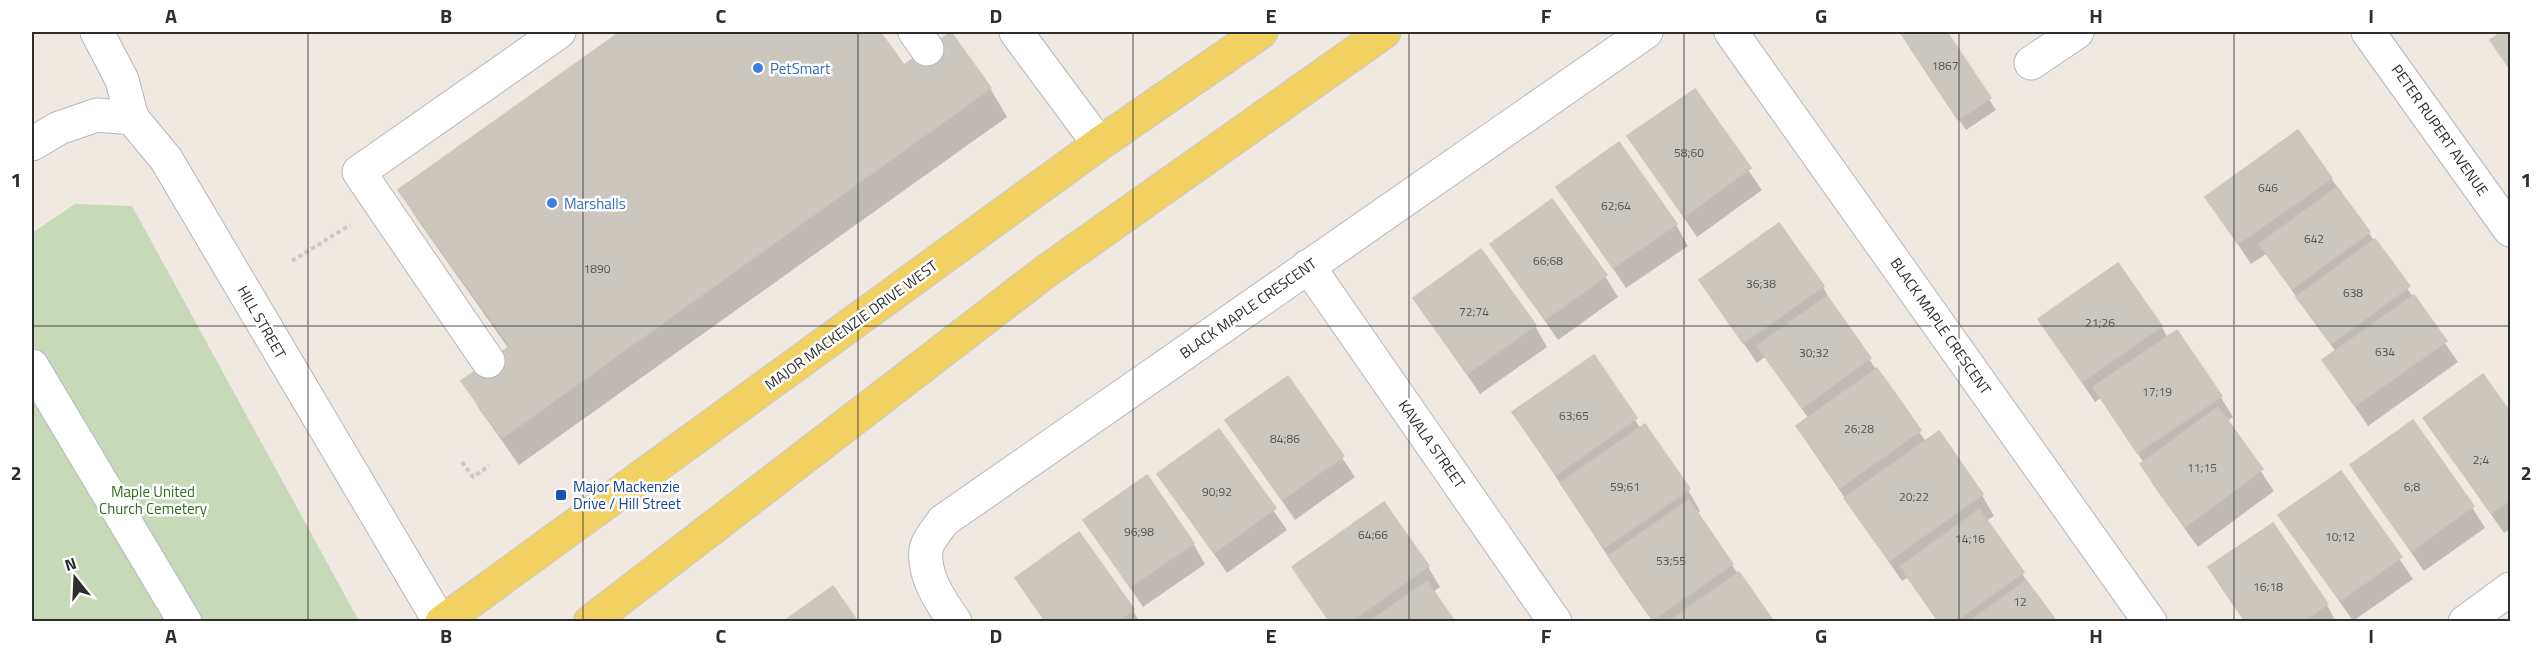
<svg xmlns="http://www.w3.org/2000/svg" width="2542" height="653" font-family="'Titillium Web',sans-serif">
<rect width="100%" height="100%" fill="#efe9e1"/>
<!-- cemetery -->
<path fill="#c8d9b8" d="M75,204l57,2 227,415 -327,1v-389z"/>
<!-- shadow -->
<g fill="#0003">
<path d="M623,32h255l26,35 86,21 17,29 -488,348 -39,-55 -17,-29 46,-32 -92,-130 -17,-28z"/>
<path d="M1901,32h44l51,78 -30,20z"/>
<path d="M2497,32h13v38l-18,-30 7,-5z"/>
<path d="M1694,91l68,99 -65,47 -68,-100z"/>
<path d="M2331,178l127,184 -90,64 -44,-65 12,-9 -31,-43 -39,-55 -15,10 -44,-67z"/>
<path d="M1558,187l118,38 12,21 -62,42z"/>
<path d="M1492,244l113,32 13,21 -60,43z"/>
<path d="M1701,281l122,6 11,21 92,134 12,-9 44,62 12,21 -8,5 69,101h-117l-30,-45 -6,4 -92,-134 -12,-20 11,-8 -44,-62 -8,6z"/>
<path d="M1415,298l120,28 12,21 -67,47z"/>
<path d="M2040,320l121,6 7,12 52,58 13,21 -6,4 47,70 -76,56 -44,-61 -12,-21 2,-2 -43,-65 -6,4z"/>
<path d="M1593,357l48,72 47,61 12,21 -4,3 76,108h-119l-31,-44 -108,-165z"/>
<path d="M2483,376l27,38v115l-6,4 -80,-115z"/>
<path d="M1288,378l67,99 -60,43 -68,-100z"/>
<path d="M1219,432l68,98 -60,43 -68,-99z"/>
<path d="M2352,466l120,41 13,21 -61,43z"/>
<path d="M2340,473l73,106 -60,42 -73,-105z"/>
<path d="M1085,520l108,23 12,21 -62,43z"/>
<path d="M2272,525l55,80 9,17h-91l-23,-33 -12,-21z"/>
<path d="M1294,567h134l12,20 -7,5 20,30h-124z"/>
<path d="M1017,578l116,32 6,12h-94z"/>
</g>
<!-- building -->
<g fill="#cbc7bf" stroke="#cbc5ba" stroke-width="1.5">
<path d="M620,32h260l24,33 47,-33 40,56 -489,350 -41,-57 49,-35 -112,-156z"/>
<path d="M1900,32h47l44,66 -33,22z"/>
<path d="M2502,32h8v37l-20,-29z"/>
<path d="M1695,89l56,79 -67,49 -57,-81z"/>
<path d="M2298,130l34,48 -94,66 -33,-47z"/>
<path d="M1619,142l58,82 -64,44 -57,-81z"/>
<path d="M2337,187l33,45 -78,57 -33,-45z"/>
<path d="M1552,199l55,76 -62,45 -55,-76z"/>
<path d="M1779,223l45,63 -81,57 -44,-63z"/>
<path d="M2375,239l35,47 -79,58 -35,-47z"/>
<path d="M1481,249l55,76 -69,49 -54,-76z"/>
<path d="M2118,263l44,63 -80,56 -44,-63z"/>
<path d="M2414,295l33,46 -92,65 -33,-46z"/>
<path d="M1827,296l44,62 -69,50 -45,-62z"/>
<path d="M2177,330l45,66 -85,57 -44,-66z"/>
<path d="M1594,355l43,63 -81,57 -44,-63z"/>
<path d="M1877,368l44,62 -81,58 -44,-62z"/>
<path d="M2483,374l27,38v88l-19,13 -68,-95z"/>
<path d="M1288,376l56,80 -62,44 -57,-80z"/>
<path d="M2218,407l45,62 -78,58 -45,-63z"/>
<path d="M2413,420l61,86 -63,45 -61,-86z"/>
<path d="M1645,424l45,65 -86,59 -44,-65z"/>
<path d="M1219,429l57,79 -62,45 -57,-79z"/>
<path d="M1939,431l44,63 -94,67 -45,-63z"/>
<path d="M2341,471l61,86 -62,44 -62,-86z"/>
<path d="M1147,475l47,68 -64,44 -47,-67z"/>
<path d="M1689,500l44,64 -80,56 -45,-64z"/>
<path d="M1384,502l45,64 -79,56h-20l-38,-55z"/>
<path d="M1979,509l45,63 -70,50h-15l-39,-55z"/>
<path d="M2273,523l55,81 -25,18h-57l-38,-55z"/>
<path d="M1079,532l55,77 -17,13h-71l-31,-44z"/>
<path d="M1739,572l35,50h-106z"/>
<path d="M2026,580l31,42h-88z"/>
<path d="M1427,581l28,41h-86z"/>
<path d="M833,586l25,36h-75z"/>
</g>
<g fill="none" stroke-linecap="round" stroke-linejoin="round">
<!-- minor casing -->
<g stroke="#b4b7c1" stroke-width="35">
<g id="minor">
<path d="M97,32l25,48 10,38"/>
<path d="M915,32l12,17"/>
<path d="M1016,32l83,112"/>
<path d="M1731,32l419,590"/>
<path d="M2368,32l142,198"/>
<path d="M2031,63l46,-31"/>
<path d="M32,144l27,-16 38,-13 35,3 34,41 274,463"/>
<path d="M1308,266l247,356"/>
<path d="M488,361l-129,-189 200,-140"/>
<path d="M32,366l153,256"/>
<path d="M955,622c-14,-20 -32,-46 -29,-72 1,-9 12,-21 17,-29l703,-489"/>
<path d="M2465,622l45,-33"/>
</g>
</g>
<!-- major casing -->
<g stroke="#c9c9c9" stroke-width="35">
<g id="major">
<path d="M442,622l657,-478 162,-112"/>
<path d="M590,622l455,-350 339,-240"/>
</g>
</g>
<!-- path -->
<g stroke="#c9c9c9" stroke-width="4" stroke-dasharray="4.5 3" stroke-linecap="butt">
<path d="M292,261l58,-36"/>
<path d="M462,462l11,15 16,-11"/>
</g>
<!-- minor -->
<use href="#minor" stroke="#fff" stroke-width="33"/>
<!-- major -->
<use href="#major" stroke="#f2d163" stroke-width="33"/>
</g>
<!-- grid -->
<path fill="none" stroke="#2e2e2e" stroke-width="1.5" stroke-opacity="0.55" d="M308,32v590M583,32v590M858,32v590M1133,32v590M1409,32v590M1684,32v590M1959,32v590M2234,32v590M32,326h2478"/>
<!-- markers -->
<g fill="#3f7fe0" stroke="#fff" stroke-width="2">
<circle cx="758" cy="68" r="6"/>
<circle cx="552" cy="203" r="6"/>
</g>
<rect fill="#1a4fb4" stroke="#fff" stroke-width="2" x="555" y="489" width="12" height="12" rx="3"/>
<g text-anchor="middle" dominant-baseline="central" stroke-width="5" stroke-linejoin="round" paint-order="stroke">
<!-- number labels -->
<g font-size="12" fill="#555452">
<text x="1945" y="65">1867</text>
<text x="1689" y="152">58;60</text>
<text x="2268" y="187">646</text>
<text x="1616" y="205">62;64</text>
<text x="2314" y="238">642</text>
<text x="1548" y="260">66;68</text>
<text x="597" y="268">1890</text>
<text x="1761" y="283">36;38</text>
<text x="2353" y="292">638</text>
<text x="1474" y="311">72;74</text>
<text x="2100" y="322">21;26</text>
<text x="2385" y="351">634</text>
<text x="1814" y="352">30;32</text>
<text x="2157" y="391">17;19</text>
<text x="1574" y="415">63;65</text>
<text x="1859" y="428">26;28</text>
<text x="1285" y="438">84;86</text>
<text x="2481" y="459">2;4</text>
<text x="2202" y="467">11;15</text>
<text x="1625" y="486">59;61</text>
<text x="2412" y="486">6;8</text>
<text x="1217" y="491">90;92</text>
<text x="1914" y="496">20;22</text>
<text x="1139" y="531">96;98</text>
<text x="1373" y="534">64;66</text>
<text x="2340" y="536">10;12</text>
<text x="1970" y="538">14;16</text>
<text x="1671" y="560">53;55</text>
<text x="2268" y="586">16;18</text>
<text x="2020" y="601">12</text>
</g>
<!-- shop labels -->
<g font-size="15" fill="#366cbe" stroke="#fff" text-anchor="start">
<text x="770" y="68">PetSmart</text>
<text x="564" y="203">Marshalls</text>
</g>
<!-- street labels -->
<g font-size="15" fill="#2e2e2e" stroke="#fff">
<text transform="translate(2440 130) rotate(55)">PETER RUPERT AVENUE</text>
<text transform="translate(1248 308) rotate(-35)">BLACK MAPLE CRESCENT</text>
<text transform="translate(262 322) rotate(60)">HILL STREET</text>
<text transform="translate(851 325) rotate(-36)">MAJOR MACKENZIE DRIVE WEST</text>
<text transform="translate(1941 326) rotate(55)">BLACK MAPLE CRESCENT</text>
<text transform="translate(1432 444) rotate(55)">KAVALA STREET</text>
</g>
<!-- transit labels -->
<g font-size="15" fill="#164399" stroke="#fff" text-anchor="start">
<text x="573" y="486">Major Mackenzie<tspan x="573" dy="17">Drive / Hill Street</tspan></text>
</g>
<!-- park labels -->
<g font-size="15" fill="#2c6e1b" stroke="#fff">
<text x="153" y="491">Maple United<tspan x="153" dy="17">Church Cemetery</tspan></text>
</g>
</g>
<!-- border -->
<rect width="2542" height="653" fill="none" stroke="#ffffff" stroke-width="66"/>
<!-- north arrow -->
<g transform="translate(75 578) rotate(342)" stroke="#ffffff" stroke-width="4.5" paint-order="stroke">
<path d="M0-4.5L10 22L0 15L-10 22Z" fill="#2e2e2e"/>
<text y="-9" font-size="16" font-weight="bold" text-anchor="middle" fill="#2e2e2e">N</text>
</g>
<rect x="33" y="33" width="2476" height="587" fill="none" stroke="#2e2e2e" stroke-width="2"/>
<g font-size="20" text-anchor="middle" font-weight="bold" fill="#2e2e2e">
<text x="171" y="23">A</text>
<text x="446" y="23">B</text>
<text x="721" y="23">C</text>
<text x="996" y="23">D</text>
<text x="1271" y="23">E</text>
<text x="1546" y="23">F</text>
<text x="1821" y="23">G</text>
<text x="2096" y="23">H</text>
<text x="2371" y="23">I</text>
<text x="16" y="187">1</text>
<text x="2526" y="187">1</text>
<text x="16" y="480">2</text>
<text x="2526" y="480">2</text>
<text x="171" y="643">A</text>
<text x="446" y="643">B</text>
<text x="721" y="643">C</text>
<text x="996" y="643">D</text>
<text x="1271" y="643">E</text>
<text x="1546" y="643">F</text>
<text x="1821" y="643">G</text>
<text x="2096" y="643">H</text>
<text x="2371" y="643">I</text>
</g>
</svg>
